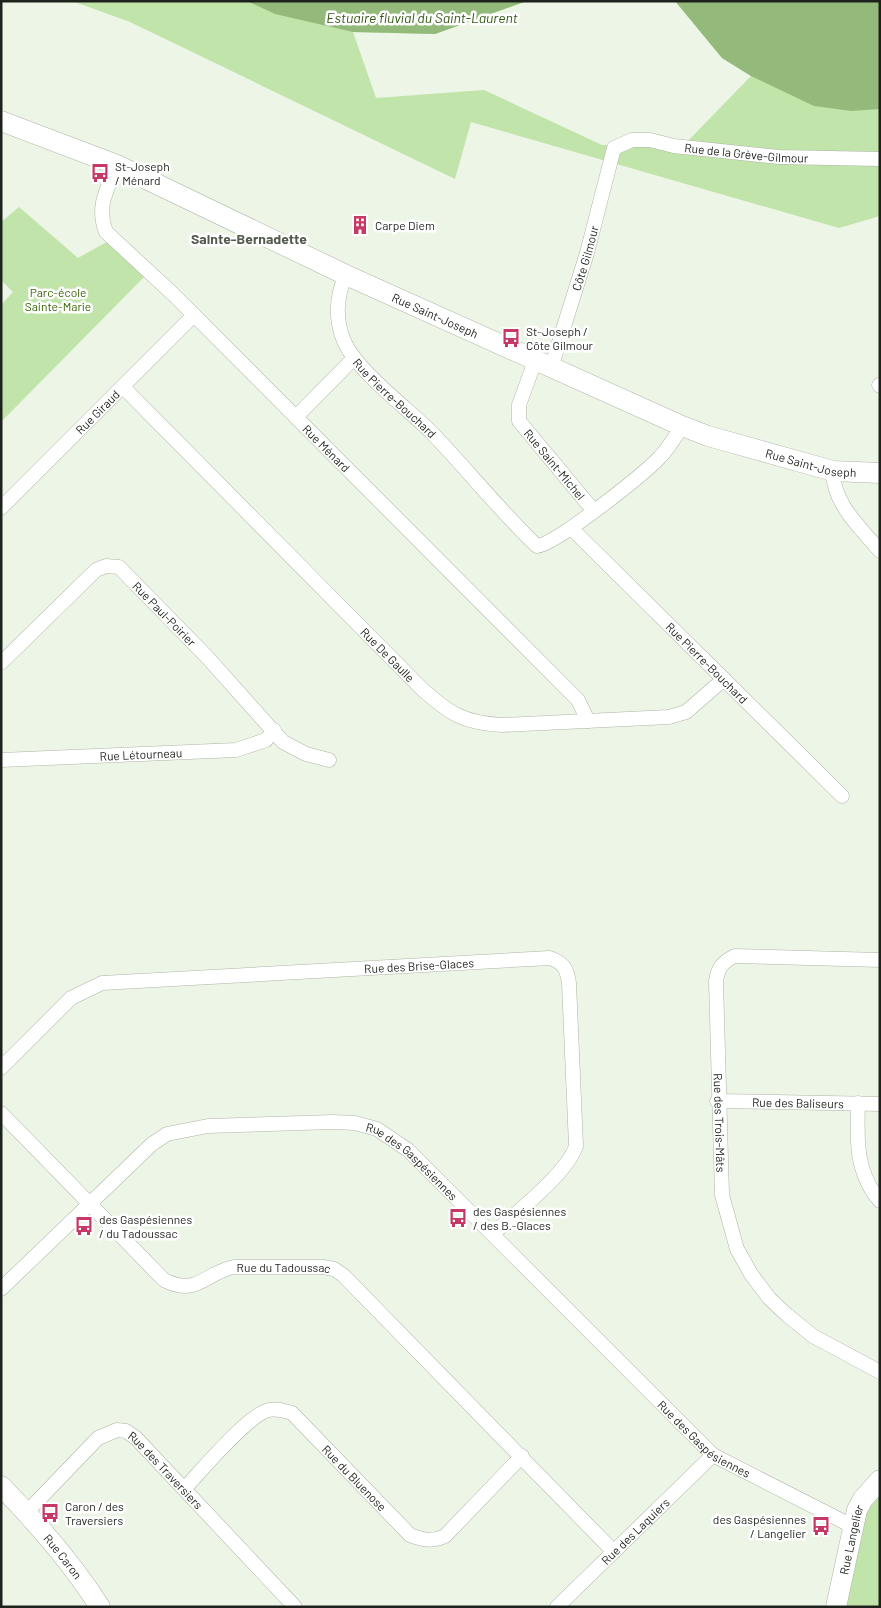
<svg xmlns="http://www.w3.org/2000/svg" width="881" height="1608" font-family="Barlow,sans-serif">
<rect width="100%" height="100%" fill="#ecf5e6"/>
<!-- green -->
<g fill="#c1e4ab">
<path d="M72,1h455l-92,33 -82,-2 23,66 108,-8 118,55 81,1 68,-70 -29,-18 -47,-57h205v215l-41,12 -368,-106 -16,57 -325,-157z"/>
<path d="M19,207l59,51 34,-19 35,35 -146,148v-117l12,-13 -12,-12v-58z"/>
<path d="M880,1480v127h-28l-15,-4 15,-77z"/>
</g>
<!-- water -->
<g fill="#94ba7b">
<path d="M247,1h280l-92,33 -82,-2 -78,-18z"/>
<path d="M675,1h205v108l-29,2 -37,-5 -63,-30 -29,-18z"/>
</g>
<g fill="none" stroke-linecap="round" stroke-linejoin="round">
<!-- street casing -->
<g stroke="#adb6a7" stroke-width="15">
<g id="street">
<path id="s1" d="M117,165c-10,25 -21,41 -11,67l68,63 404,405 10,21"/>
<path id="s2" d="M346,275c-10,21 -11,45 -2,66 12,29 63,67 87,91 36,37 68,78 106,114 18,-1 107,-72 123,-89 9,-9 15,-20 22,-31"/>
<path id="s3" d="M535,361l-16,44v16l74,89"/>
<path id="s4" d="M551,368l36,-115 27,-105 18,-8h18l24,6 105,11 101,2"/>
<path d="M879,385l1,1"/>
<path id="s5" d="M124,388l298,301c28,25 42,34 80,36l167,-8 17,-5 38,-33"/>
<path d="M296,417l58,-59"/>
<path d="M833,471c0,33 27,56 47,80"/>
<path id="s6" d="M1,508l193,-193"/>
<path id="s7" d="M572,529l270,267"/>
<path id="s8" d="M1,663l95,-93 10,-4 13,1 89,91 75,84 23,12 23,6"/>
<path id="s9" d="M1,760l235,-10 30,-10 8,-10"/>
<path id="s10" d="M880,960l-145,-4c-13,6 -17,12 -19,25l6,214 15,54 14,25 18,24 18,17 26,21 67,36"/>
<path id="s11" d="M1,1068l70,-70 31,-15 448,-25c14,5 17,11 19,25l7,163c-9,28 -61,67 -83,88"/>
<path id="s12" d="M717,1101l163,3"/>
<path d="M858,1103c-1,36 -3,69 22,98"/>
<path id="s13" d="M1,1113l163,167c33,17 40,-7 70,-13h89l11,2 9,6 270,276"/>
<path id="s14" d="M1,1289l151,-145 15,-10 41,-8 125,-4 22,1 22,6 31,21 305,305 139,71"/>
<path id="s15" d="M185,1488c17,-18 64,-74 84,-78 9,-2 15,1 23,3l118,122c13,5 22,7 35,1l77,-80"/>
<path id="s16" d="M27,1512l71,-74 19,-8 9,1 10,7 159,169"/>
<path id="s17" d="M557,1607l156,-152"/>
</g>
</g>
<!-- secondary casing -->
<g stroke="#adb6a7" stroke-width="21">
<g id="secondary">
<path id="s18" d="M1,121l116,44 229,110 336,151 26,10 125,35 47,2"/>
<path id="s19" d="M1,1486c36,37 71,77 99,121"/>
<path id="s20" d="M836,1607l21,-97 6,-11 17,-19"/>
</g>
</g>
<!-- street -->
<use href="#street" stroke="#fff" stroke-width="14"/>
<!-- secondary -->
<use href="#secondary" stroke="#fff" stroke-width="20"/>
</g>
<!-- icons -->
<defs>
<g id="bus-bare" transform="scale(1.5)"><path d="M-5-6H5V4H4V6H2V4H-2V6H-4V4H-5ZM-3.5-4V0h7V-4ZM-3.5 1.2v1.5H-2V1.2ZM2 1.2v1.5H3.5V1.2Z" fill="#c63967" stroke="#fff" stroke-width="2.5" paint-order="stroke"/></g>
<g id="building-bare" transform="scale(1.5)"><path d="M-4-6H4V6H1V3H-1V6H-4ZM-2.5-4.3h1.7v1.8h-1.7ZM.8-4.3h1.7v1.8H.8ZM-2.5-1h1.7V.8h-1.7ZM.8-1h1.7V.8H.8Z" fill="#c63967" stroke="#fff" stroke-width="2.5" paint-order="stroke"/></g>
</defs>
<g fill-rule="evenodd">
<use href="#bus-bare" x="100" y="173"/>
<use href="#building-bare" x="360" y="225"/>
<use href="#bus-bare" x="511" y="338"/>
<use href="#bus-bare" x="458" y="1218"/>
<use href="#bus-bare" x="84" y="1226"/>
<use href="#bus-bare" x="50" y="1513"/>
<use href="#bus-bare" x="821" y="1526"/>
</g>
<g text-anchor="middle" dominant-baseline="central" stroke-width="5" stroke-linejoin="round" paint-order="stroke">
<!-- street labels -->
<g font-size="12" fill="#1e221c" stroke="#fff">
<text stroke="none"><textPath href="#s4" startOffset="364">Rue de la Grève-Gilmour</textPath></text>
<text stroke="none"><textPath href="#s4" startOffset="115">Côte Gilmour</textPath></text>
<text stroke="none"><textPath href="#s18" startOffset="476">Rue Saint-Joseph</textPath></text>
<text stroke="none"><textPath href="#s2" startOffset="145">Rue Pierre-Bouchard</textPath></text>
<text stroke="none"><textPath href="#s6" startOffset="136">Rue Giraud</textPath></text>
<text stroke="none"><textPath href="#s1" startOffset="379">Rue Ménard</textPath></text>
<text stroke="none"><textPath href="#s18" startOffset="881">Rue Saint-Joseph</textPath></text>
<text stroke="none"><textPath href="#s3" startOffset="119">Rue Saint-Michel</textPath></text>
<text stroke="none"><textPath href="#s8" startOffset="222">Rue Paul-Poirier</textPath></text>
<text stroke="none"><textPath href="#s5" startOffset="375">Rue De Gaulle</textPath></text>
<text stroke="none"><textPath href="#s7" startOffset="190">Rue Pierre-Bouchard</textPath></text>
<text stroke="none"><textPath href="#s9" startOffset="140">Rue Létourneau</textPath></text>
<text stroke="none"><textPath href="#s11" startOffset="451">Rue des Brise-Glaces</textPath></text>
<text stroke="none"><textPath href="#s12" startOffset="81">Rue des Baliseurs</textPath></text>
<text stroke="none"><textPath href="#s10" startOffset="320">Rue des Trois-Mâts</textPath></text>
<text stroke="none"><textPath href="#s14" startOffset="486">Rue des Gaspésiennes</textPath></text>
<text stroke="none"><textPath href="#s13" startOffset="358">Rue du Tadoussac</textPath></text>
<text stroke="none"><textPath href="#s14" startOffset="891">Rue des Gaspésiennes</textPath></text>
<text stroke="none"><textPath href="#s16" startOffset="188">Rue des Traversiers</textPath></text>
<text stroke="none"><textPath href="#s15" startOffset="229">Rue du Bluenose</textPath></text>
<text stroke="none"><textPath href="#s17" startOffset="109">Rue des Laquiers</textPath></text>
<text stroke="none"><textPath href="#s20" startOffset="69">Rue Langelier</textPath></text>
<text stroke="none"><textPath href="#s19" startOffset="94">Rue Caron</textPath></text>
</g>
<!-- poi labels -->
<g font-size="12" fill="#1e221c" stroke="#fff" text-anchor="start">
<text x="115" y="166">St-Joseph<tspan x="115" dy="14">/ Ménard</tspan></text>
<text x="375" y="225">Carpe Diem</text>
<text x="526" y="331">St-Joseph /<tspan x="526" dy="14">Côte Gilmour</tspan></text>
<text x="473" y="1211">des Gaspésiennes<tspan x="473" dy="14">/ des B.-Glaces</tspan></text>
<text x="99" y="1219">des Gaspésiennes<tspan x="99" dy="14">/ du Tadoussac</tspan></text>
<text x="65" y="1506">Caron / des<tspan x="65" dy="14">Traversiers</tspan></text>
<text x="806" y="1519" text-anchor="end">des Gaspésiennes<tspan x="806" dy="14">/ Langelier</tspan></text>
</g>
<!-- park labels -->
<g font-size="12" fill="#366304" stroke="#fff">
<text x="58" y="292">Parc-école<tspan x="58" dy="14">Sainte-Marie</tspan></text>
</g>
<!-- water labels -->
<g font-size="14" font-style="italic" fill="#355817" stroke="#fff">
<text x="422" y="17">Estuaire fluvial du Saint-Laurent</text>
</g>
<!-- neighbourhood labels -->
<g font-size="14" font-weight="bold" fill="#535b4e" stroke="#fff">
<text x="249" y="238">Sainte-Bernadette</text>
</g>
</g>
<!-- border -->
<rect width="881" height="1608" fill="none" stroke="#1e221c" stroke-width="5"/>
</svg>
